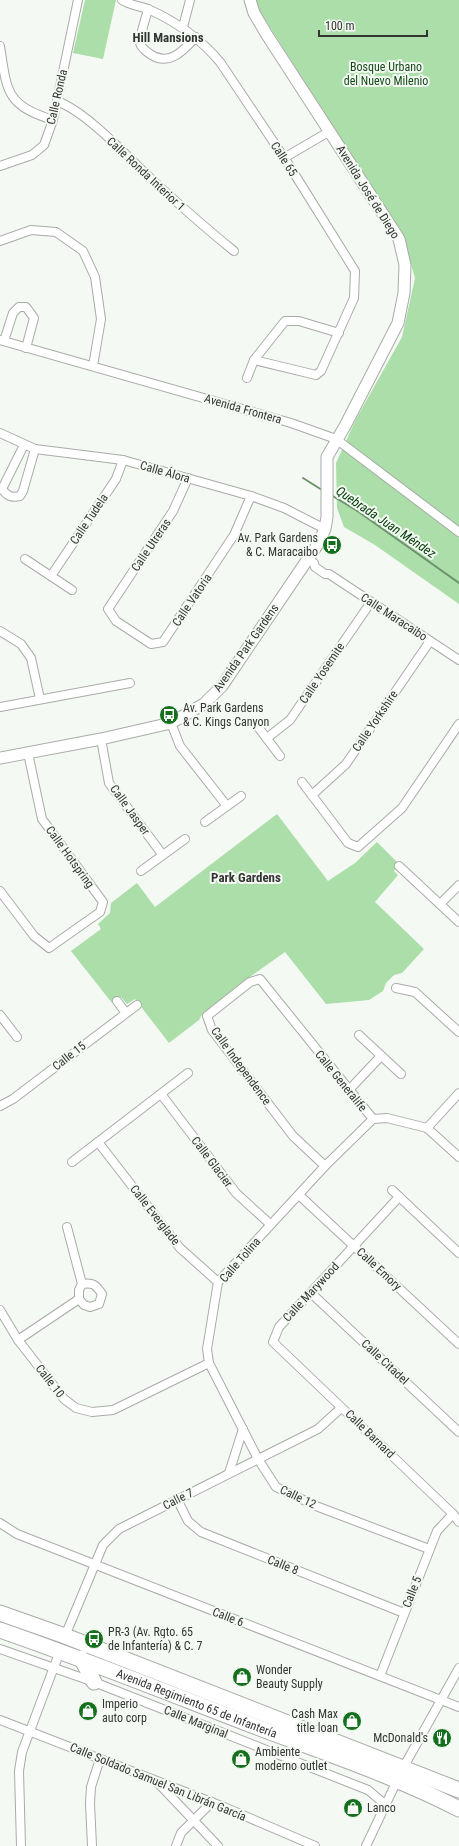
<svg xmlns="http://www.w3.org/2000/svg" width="459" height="1846" font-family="'Roboto Condensed',sans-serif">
<rect width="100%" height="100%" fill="#f5f9f4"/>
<!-- green -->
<g fill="#abdea9">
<path d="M85,0h31l-13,59 -30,-6z"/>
<path d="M254,0h205v604l-84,-59 -31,-18 -7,-19 -1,-45 20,-44 46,-82 13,-59 -12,-41 -144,-227z"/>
<path d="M277,814l51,67 27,-18 22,-21 22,22 -5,7 4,4 -23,27 49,47 -22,24 -8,2 -8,8 -3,8 -14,9 -43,4 -41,-52 -45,32 -39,32 -2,4 -30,23 -34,-44 -8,5 -6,-7 -9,6 -41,-52 30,-22 -3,-5 12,-11 1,-10 26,-20 18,24z"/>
</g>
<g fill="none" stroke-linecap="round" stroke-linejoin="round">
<!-- stream -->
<g stroke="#6d936c" stroke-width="2">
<path d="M303,478l19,12"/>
<path d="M331,495l25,15 103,73"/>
</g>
<!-- street casing -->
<g stroke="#a8aca7" stroke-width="10">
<g id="street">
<path d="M122,0c7,5 18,6 26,9 29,13 52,29 72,53l67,100 68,109 -1,27 -33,73 -5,4 -62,-15"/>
<path d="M148,9c-2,9 -8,25 -8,34 1,5 6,8 10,11 19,13 33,-3 46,-17"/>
<path d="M183,27l7,-27"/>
<path d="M0,46c7,46 6,59 53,74"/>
<path d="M57,101c29,11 66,51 89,73 29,27 57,52 88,77"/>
<path d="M284,158l46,-27"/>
<path d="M0,166l32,-11 12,-10 9,-25 25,-120"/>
<path d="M0,241l31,-11 25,2 27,19 12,26 6,42 -8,47"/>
<path d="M0,340l291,83 45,16 123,93"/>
<path d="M4,341l9,-28 6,-6h7l8,11 -8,30"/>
<path d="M247,378l7,-18 31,-39h14l40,12"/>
<path d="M0,433l35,16 88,11 128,36 33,12 41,21"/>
<path d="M24,445l-22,44c5,7 9,9 18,7l3,-5 12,-42"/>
<path d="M188,478l-15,33 -65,98 8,12 35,23 12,-2 71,-107 17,-39"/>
<path d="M25,559l47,31"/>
<path d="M314,563l1,4 10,7h4l130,86"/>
<path d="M51,576l65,-97 7,-19"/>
<path d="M0,631l21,13 10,14 9,41"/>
<path d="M0,707l130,-24"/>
<path d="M171,723l9,23 47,60"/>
<path d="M255,723l25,33"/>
<path d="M267,738l23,-18 81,-118"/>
<path d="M101,739l8,44 53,71"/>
<path d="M302,782l46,61 10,4 44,-39 57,-84"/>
<path d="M312,795l34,-31 84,-123"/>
<path d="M205,822l36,-26"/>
<path d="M399,866l60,56"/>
<path d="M141,871l44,-32"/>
<path d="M0,891l34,45 15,12 51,-36 3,-10 -61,-83 -14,-66"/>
<path d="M440,904l19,-19"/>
<path d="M396,988l19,4 44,40"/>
<path d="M117,1001l9,12"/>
<path d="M0,1015l17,22"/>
<path d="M359,1035l42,39"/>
<path d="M348,1091l33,-35"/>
<path d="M161,1094l75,99 34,31"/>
<path d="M0,1106l13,-7 124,-94"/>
<path d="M373,1119l-48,47 -107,116 -11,67 2,14 49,96 18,28 40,19 113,43"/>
<path d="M427,1128l32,-35"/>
<path d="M98,1142l82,106 38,34"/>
<path d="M72,1162l116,-89"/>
<path d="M325,1166l-32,-30 -81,-106 -5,-14 43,-34 10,-3 113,140 14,-1 40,10 32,29"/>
<path d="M392,1190l67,63"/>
<path d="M299,1195l160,149"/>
<path d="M399,1197l-120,130 -6,15 180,172 6,8"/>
<path d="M67,1227l15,57 -3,6v9l5,6 6,2 9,-3 3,-10c-6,-9 -9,-12 -20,-10"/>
<path d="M311,1293l148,139"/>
<path d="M0,1310l18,30 46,59 12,9 16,4 21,-2 96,-47"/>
<path d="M18,1340l61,-41"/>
<path d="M229,1473l14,-44"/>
<path d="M177,1499l11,22 13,11 203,81"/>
<path d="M0,1523l17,11 442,173"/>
<path d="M65,1636l38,-91 16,-16 199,-100 23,-21"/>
<path d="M0,1649l94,33 274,108 18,15"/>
<path d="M380,1676l57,-145 16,-17"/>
<path d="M0,1720l224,87 91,39"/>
<path d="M159,1784l59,62"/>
<path d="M21,1846l-2,-75 3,-19 38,-101"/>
<path d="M92,1846l-2,-43 1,-16 9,-28"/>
<path d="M176,1846l5,-13 31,-31"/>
<path d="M366,1846l37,-78 56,-100"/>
</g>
</g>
<!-- secondary casing -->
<g stroke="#a8aca7" stroke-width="13">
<path id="secondary" d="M0,758l101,-19 70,-16 33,-19 18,-18 96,-142 7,-15 2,-12v-60l18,-31 53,-103 6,-30 1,-28 -6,-26 -132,-204 -13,-22 -4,-13"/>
</g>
<!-- highway casing -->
<g stroke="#a8aca7" stroke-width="17">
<g id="highway">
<path d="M0,1613l65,23 394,154"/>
<path id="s1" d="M0,1630c84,29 166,62 249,94 70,27 142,50 210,85"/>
<path d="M81,1658l13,24"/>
</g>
</g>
<!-- street -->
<use href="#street" stroke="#fff" stroke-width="8"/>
<!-- secondary -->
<use href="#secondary" stroke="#fff" stroke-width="11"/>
<!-- highway -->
<use href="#highway" stroke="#fff" stroke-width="15"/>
</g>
<!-- icons -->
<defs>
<g id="bus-disc" transform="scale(1)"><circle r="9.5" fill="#15701d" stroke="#f5f9f4"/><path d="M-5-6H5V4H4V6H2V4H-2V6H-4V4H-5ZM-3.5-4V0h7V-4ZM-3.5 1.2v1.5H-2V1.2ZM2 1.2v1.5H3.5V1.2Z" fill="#fff"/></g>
<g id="shop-disc" transform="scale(1)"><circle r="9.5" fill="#15701d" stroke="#f5f9f4"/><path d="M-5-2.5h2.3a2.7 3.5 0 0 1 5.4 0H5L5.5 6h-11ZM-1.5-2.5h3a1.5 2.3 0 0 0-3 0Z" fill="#fff"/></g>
<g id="restaurant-disc" transform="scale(1)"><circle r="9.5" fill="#15701d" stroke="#f5f9f4"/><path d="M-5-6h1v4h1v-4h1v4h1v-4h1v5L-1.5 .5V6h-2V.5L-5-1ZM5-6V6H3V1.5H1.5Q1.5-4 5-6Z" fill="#fff"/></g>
</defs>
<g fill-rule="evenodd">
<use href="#bus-disc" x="332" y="545"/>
<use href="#bus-disc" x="169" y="715"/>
<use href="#bus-disc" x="94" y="1639"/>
<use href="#shop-disc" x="242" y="1677"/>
<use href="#shop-disc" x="88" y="1711"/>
<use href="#shop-disc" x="352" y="1721"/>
<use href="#restaurant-disc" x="442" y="1738"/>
<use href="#shop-disc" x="241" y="1759"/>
<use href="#shop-disc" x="353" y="1808"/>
</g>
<g text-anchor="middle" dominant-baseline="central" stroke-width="4" stroke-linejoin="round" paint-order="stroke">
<!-- park labels -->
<g font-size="12" fill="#134a16" stroke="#f5f9f4">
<text x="386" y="67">Bosque Urbano<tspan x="386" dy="14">del Nuevo Milenio</tspan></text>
</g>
<!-- street labels -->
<g font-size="12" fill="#333533" stroke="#f5f9f4">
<text transform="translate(57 97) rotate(-77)">Calle Ronda</text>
<text transform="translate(284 159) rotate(57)">Calle 65</text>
<text transform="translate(146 174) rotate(43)">Calle Ronda Interior 1</text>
<text transform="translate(368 192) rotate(58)">Avenida José de Diego</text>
<text transform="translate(243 409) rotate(16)">Avenida Frontera</text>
<text transform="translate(165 472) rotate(16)">Calle Álora</text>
<text transform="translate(89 519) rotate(-56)">Calle Tudela</text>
<text transform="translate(151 545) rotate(-56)">Calle Utreras</text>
<text transform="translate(192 600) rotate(-56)">Calle Vatoria</text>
<text transform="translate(394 617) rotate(33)">Calle Maracaibo</text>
<text transform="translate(246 648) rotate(-55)">Avenida Park Gardens</text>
<text transform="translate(322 673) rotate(-56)">Calle Yosemite</text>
<text transform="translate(375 721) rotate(-56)">Calle Yorkshire</text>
<text transform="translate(130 810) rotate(54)">Calle Jasper</text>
<text transform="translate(70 857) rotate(54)">Calle Hotspring</text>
<text transform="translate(69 1056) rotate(-38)">Calle 15</text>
<text transform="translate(241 1066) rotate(54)">Calle Independence</text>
<text transform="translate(341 1081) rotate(51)">Calle Generalife</text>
<text transform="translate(212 1162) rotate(53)">Calle Glacier</text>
<text transform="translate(155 1215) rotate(52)">Calle Everglade</text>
<text transform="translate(240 1260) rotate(-49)">Calle Tolina</text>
<text transform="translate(379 1269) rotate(43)">Calle Emory</text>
<text transform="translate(311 1292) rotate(-47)">Calle Marywood</text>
<text transform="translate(385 1362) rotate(43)">Calle Citadel</text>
<text transform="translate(50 1381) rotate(52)">Calle 10</text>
<text transform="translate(370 1434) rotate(44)">Calle Barnard</text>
<text transform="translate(298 1497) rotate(25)">Calle 12</text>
<text transform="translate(178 1499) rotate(-27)">Calle 7</text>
<text transform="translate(283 1565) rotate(22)">Calle 8</text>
<text transform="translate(412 1592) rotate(-69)">Calle 5</text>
<text transform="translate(228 1617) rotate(21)">Calle 6</text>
<text stroke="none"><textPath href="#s1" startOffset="210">Avenida Regimiento 65 de Infantería</textPath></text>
<text transform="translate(196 1722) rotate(22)">Calle Marginal</text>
<text transform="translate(158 1782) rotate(22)">Calle Soldado Samuel San Librán García</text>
</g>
<!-- poi labels -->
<g font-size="12" fill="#333533" stroke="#f5f9f4" text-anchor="start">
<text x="318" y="538" text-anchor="end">Av. Park Gardens<tspan x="318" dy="14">&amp; C. Maracaibo</tspan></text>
<text x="183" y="708">Av. Park Gardens<tspan x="183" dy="14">&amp; C. Kings Canyon</tspan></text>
<text x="108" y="1632">PR-3 (Av. Rgto. 65<tspan x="108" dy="14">de Infantería) &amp; C. 7</tspan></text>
<text x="256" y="1670">Wonder<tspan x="256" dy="14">Beauty Supply</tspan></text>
<text x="102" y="1704">Imperio<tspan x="102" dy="14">auto corp</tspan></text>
<text x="338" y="1714" text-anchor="end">Cash Max<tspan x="338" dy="14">title loan</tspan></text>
<text x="428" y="1738" text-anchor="end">McDonald's</text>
<text x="255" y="1752">Ambiente<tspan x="255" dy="14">moderno outlet</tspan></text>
<text x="367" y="1808">Lanco</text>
</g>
<!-- neighbourhood labels -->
<g font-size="13" font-weight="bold" fill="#333533" stroke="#f5f9f4">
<text x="168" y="37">Hill Mansions</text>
<text x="246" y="877">Park Gardens</text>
</g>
<!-- water labels -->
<g font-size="13" font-style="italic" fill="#06400b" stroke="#f5f9f4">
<text transform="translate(386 522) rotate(34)">Quebrada Juan Méndez</text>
</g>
</g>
<!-- scale -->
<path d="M319 30v6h108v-6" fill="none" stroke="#333533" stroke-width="2"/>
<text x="325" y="30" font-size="12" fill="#333533" stroke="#f5f9f4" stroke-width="3" paint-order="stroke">100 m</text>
</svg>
